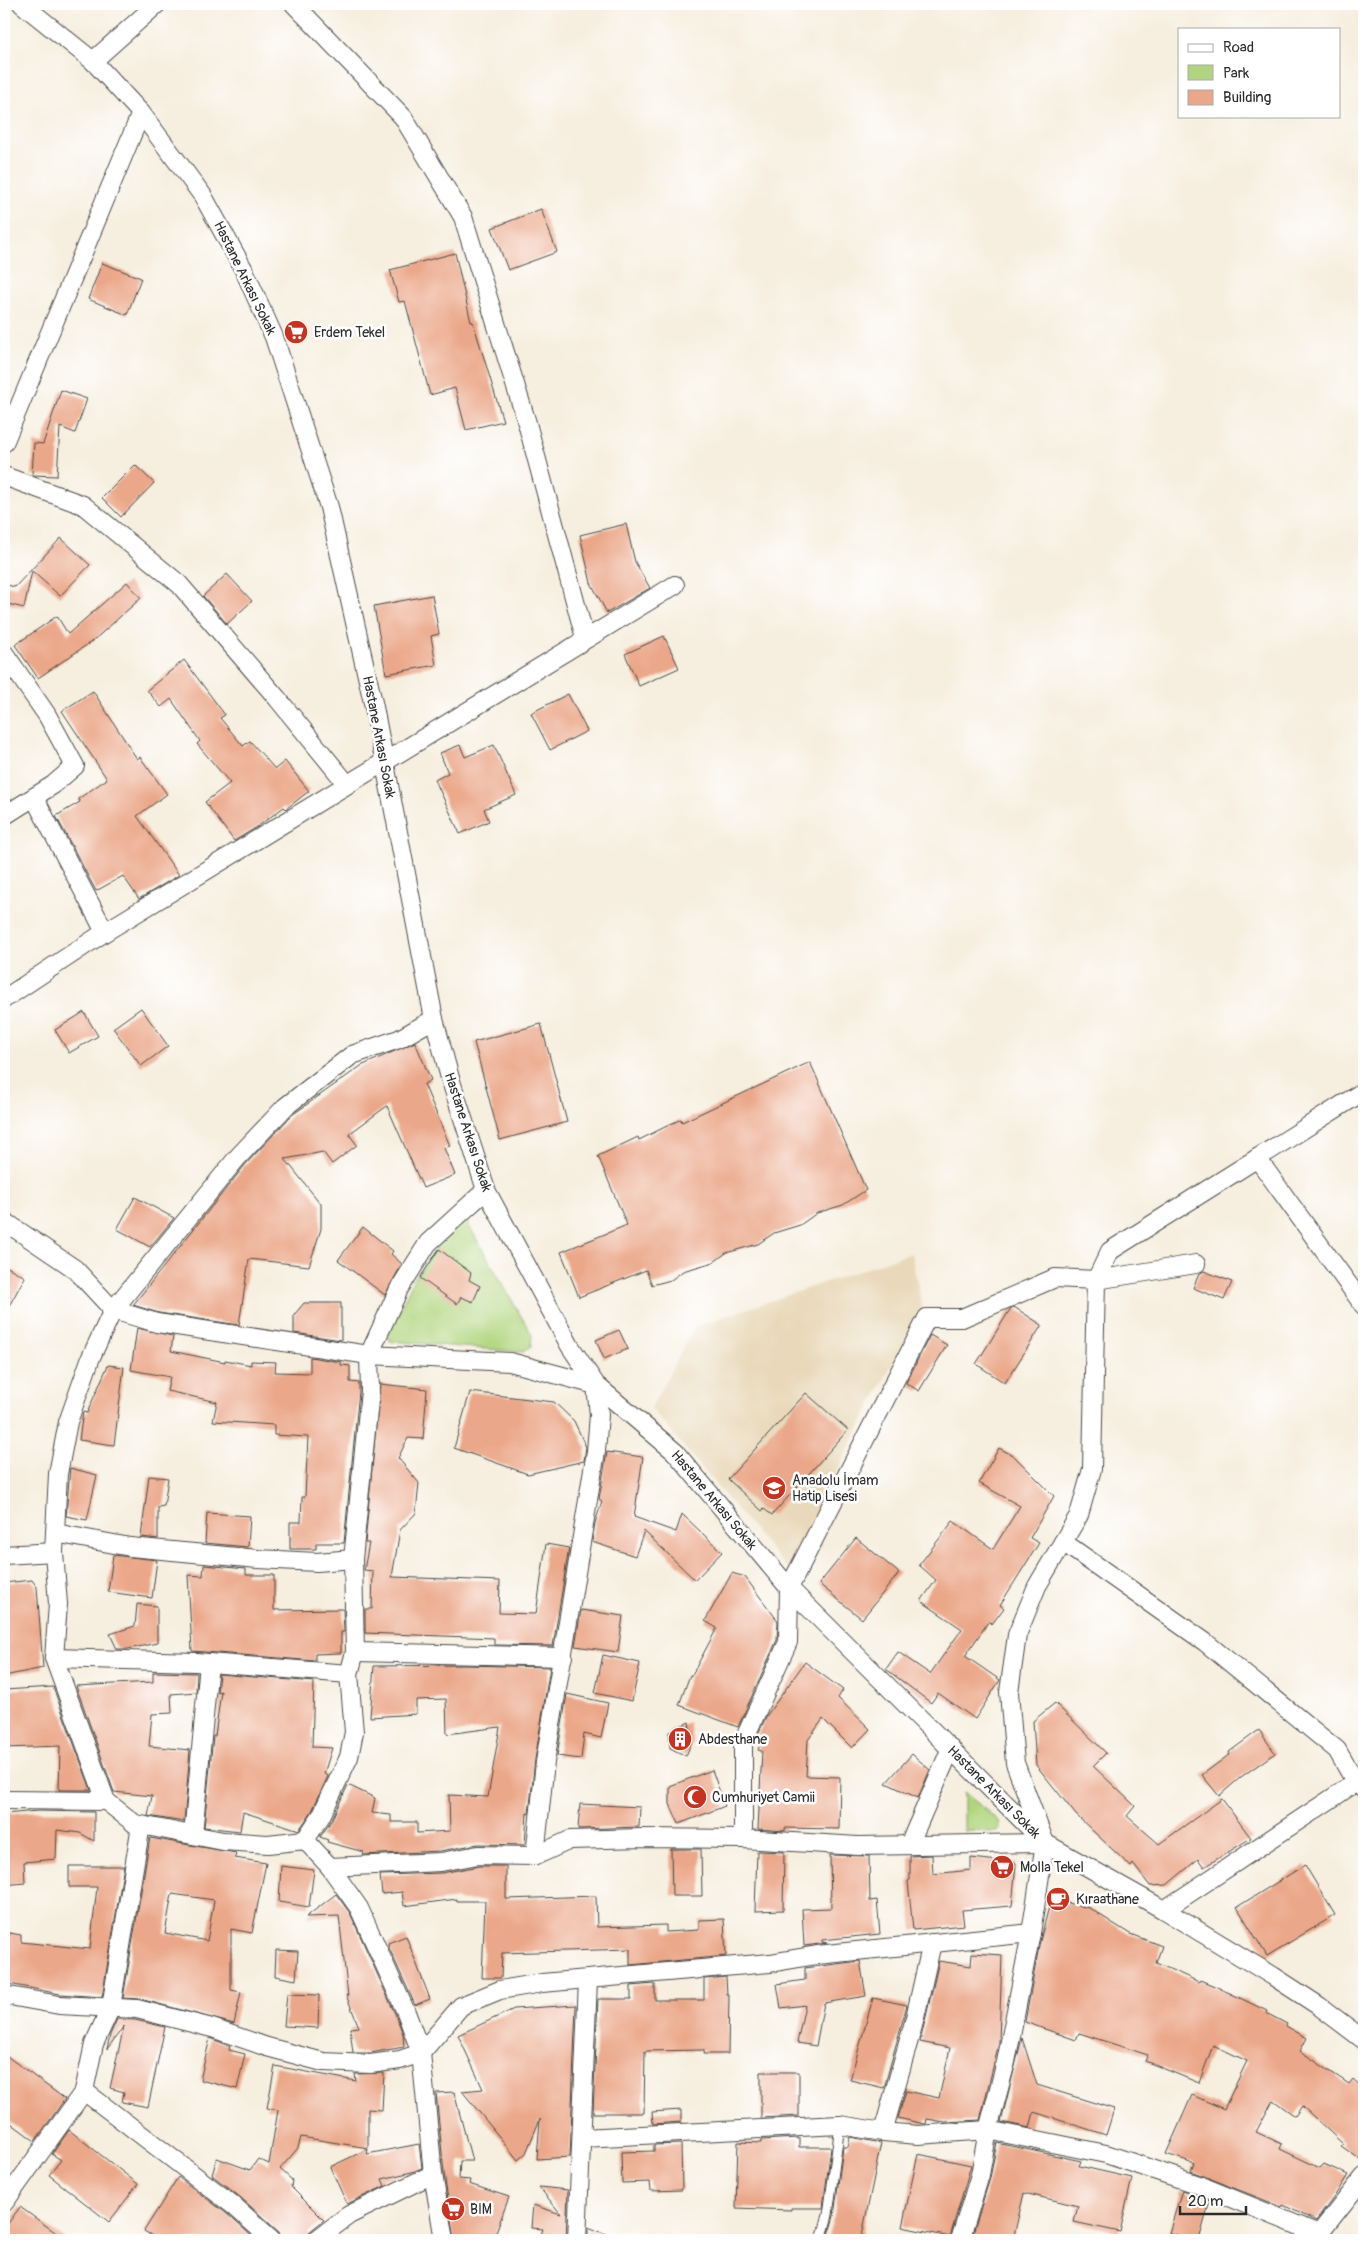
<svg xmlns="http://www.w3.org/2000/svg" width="1368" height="2244" font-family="Pangolin,sans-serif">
<rect width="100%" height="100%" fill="#fff"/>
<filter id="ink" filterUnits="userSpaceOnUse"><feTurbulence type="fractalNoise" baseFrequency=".02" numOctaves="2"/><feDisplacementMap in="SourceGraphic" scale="10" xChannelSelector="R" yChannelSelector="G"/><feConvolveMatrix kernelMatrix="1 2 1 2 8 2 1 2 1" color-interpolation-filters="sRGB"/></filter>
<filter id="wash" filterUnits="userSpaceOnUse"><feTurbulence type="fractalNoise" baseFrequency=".0096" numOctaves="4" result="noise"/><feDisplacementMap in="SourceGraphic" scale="20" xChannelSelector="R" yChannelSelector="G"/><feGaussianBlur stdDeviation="1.12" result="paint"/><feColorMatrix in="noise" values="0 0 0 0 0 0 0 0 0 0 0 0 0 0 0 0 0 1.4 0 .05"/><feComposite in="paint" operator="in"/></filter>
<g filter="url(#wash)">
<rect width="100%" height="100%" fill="#f6eede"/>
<!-- built -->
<path fill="#e9d9ba" d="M911,1253l11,53 -135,263 -136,-161 43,-81z"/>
<!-- green -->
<g fill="#b1d57e" stroke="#6e8054">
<path d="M465,1219l67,116 -1,11 -8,6 -133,-11 -2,-7 26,-55 23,-32z"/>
<path d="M964,1792l35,29 2,6 -4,5 -33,-1z"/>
</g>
<g id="blocks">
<!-- building -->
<g fill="#eba789" fill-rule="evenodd">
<path d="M541,209l16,43 -49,18 -16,-42z"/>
<path d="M455,253l16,69h2l30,99 -37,9 -11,-42 -25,7 -25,-94 -6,1 -9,-32z"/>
<path d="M102,263l39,15 -14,37 -39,-16z"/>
<path d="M61,390l26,9 -12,34 -15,-6 -3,49 -25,-1 2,-32 9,1z"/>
<path d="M135,465l19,18 -33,34 -19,-19z"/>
<path d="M626,524l9,38 15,26 -43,25 -16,-30 -11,-48z"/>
<path d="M61,538l29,27 -30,31 -28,-25 -8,37 -20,-5 3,-18 8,2z"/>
<path d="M227,574l25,27 -25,23 -24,-28z"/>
<path d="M127,582l14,16 -47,42 -56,38 -23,-33 42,-29 11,18z"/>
<path d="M432,595l7,39 -8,2 5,29 -50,9 -12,-68z"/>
<path d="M664,636l15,32 -40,18 -14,-32z"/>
<path d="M184,660l41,55 -5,3 23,28 7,-5 25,28 10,-8 24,30 -23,18 -2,-2 -27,20 -23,14 -29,-39 25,-19 -33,-39 3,-3 -29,-42 -10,8 -14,-17z"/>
<path d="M93,691l44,68 3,-2 27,37 -30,22 42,59 -40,24 -16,-23 -27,15 -40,-75 24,-14 -2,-3 29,-20 -45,-68z"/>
<path d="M568,694l19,37 -37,19 -19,-37z"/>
<path d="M460,745l5,12 29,-12 22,50 -32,14 5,12 -29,13 -25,-54 13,-7 -8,-20z"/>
<path d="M141,1008l27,38 -27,20 -28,-38z"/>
<path d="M84,1012l14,24 -29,17 -14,-23z"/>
<path d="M541,1024l26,98 -67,18 -26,-98z"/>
<path d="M415,1042l16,38 -7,4 26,62 -6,2 11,27 -32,13 -36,-82 -38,28 8,11 -25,19 -9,-12 -38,7 36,45v25l-12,37 -60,-7 -10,66 -80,-12 -26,-8 112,-140 47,-50 69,-49z"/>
<path d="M810,1062l56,128 -23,15 -26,8 -17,12 -26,8 -16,11 -32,9 -12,9 -31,9 -12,9 -19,5 -6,-15 -67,27 -18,-45 66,-27 -29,-69 40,-19 1,3 42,-21 1,3z"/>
<path d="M135,1197l39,21 -24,29 -33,-18z"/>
<path d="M363,1227l30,24 -2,3 11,10 -17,31 -47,-35z"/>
<path d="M439,1249l32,24 -2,7 11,6 -7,16 -12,-5 -4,7 -37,-26z"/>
<path d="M4,1265l21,12 -21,38z"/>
<path d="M1204,1271l28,11 -8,18 -31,-12 6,-14z"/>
<path d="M304,1303h37v37l-47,-7v-18z"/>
<path d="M1014,1307l28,18 -37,58 -29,-19 35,-56z"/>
<path d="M137,1328l36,8 -2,15 54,11v-2l26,5v-4l25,1 -1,10 35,1v-16l31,5v3l9,1v16l9,1v8l-15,152h-28v6h-26v-27h11l1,-25h3l3,-60 -34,-2v-10l-61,-4 4,-19 -50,-11 3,-14 -39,-7z"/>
<path d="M619,1330l9,19 -24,10 -8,-19z"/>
<path d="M930,1335l17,10 -28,46 -13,-8z"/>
<path d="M108,1365l16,2 -10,78 -35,-5 4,-28 4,1z"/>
<path d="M380,1384l47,5 -4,50 -15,-1 -10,20 21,25 -3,30 -16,17 -8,47 108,4 -1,32 37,1 10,-70 23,4 -16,98 -59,-1v-7l-129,-5v-24h7l1,-38 -9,-1 5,-27h-4z"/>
<path d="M470,1392l84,10 20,19 12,26 -2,14 -56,13 -74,-26z"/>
<path d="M806,1393l42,37 -76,85 -8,-6 -2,2 -34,-32z"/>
<path d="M999,1448l15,8 40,40 -24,42 9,5 -39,62 4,3 -12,16 -3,-3 -24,35 35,24 -25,39 -37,-26 -7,10 -45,-34 12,-17 32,22 32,-45 -41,-28 15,-21 -17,-15 34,-44 40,28 27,-43 -41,-23z"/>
<path d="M607,1452l36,5 -9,60 42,15 6,-18 40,38 -27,28 -51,-49 -9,25 -43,-14 3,-19 7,-22 -3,-2z"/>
<path d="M70,1468l27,7 -10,45 -21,-4z"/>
<path d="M149,1476l19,2 -4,28 -6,1v32l-17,-2z"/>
<path d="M207,1513l43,3 -2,31 -43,-4z"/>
<path d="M856,1538l43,35 -37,46 -43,-35z"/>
<path d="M113,1555l44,5 -5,38 -44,-6z"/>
<path d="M204,1565l42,4v6h28v35l69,-1 1,23h-3v21l-26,1v7l-123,-10 -4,-76 15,1z"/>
<path d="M732,1573l13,4 33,44 -1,19 -39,87 -59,-22 11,-30h2l25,-47 -12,-7z"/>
<path d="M32,1580l5,7 6,81 -39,8v-93z"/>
<path d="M137,1604l20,2v37l-29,6h-11l-7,-15 25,-8z"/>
<path d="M581,1610l42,6 -5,36 -43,-6z"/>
<path d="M603,1655l37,8 -8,38 -37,-8z"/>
<path d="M805,1662l38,28 -5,8 32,31 -18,19 -29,-29 -15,21 -2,36 34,1 -1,52 -54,-1v3l-27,-2 4,-78 -4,-1 5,-14 -5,-2 9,-19z"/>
<path d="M466,1665l84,2 -15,93 -6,54 -2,-1 -2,32 -47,-1 -38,7 -77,4 1,-3 -37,-10 1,-2 -8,-3 11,-16 17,-36 27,13 -3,15 19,2v7h26v11l33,-2 -1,-36 39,2 12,-70 -53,7 -1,-35 -30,1v14l-46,3 4,-51z"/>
<path d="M153,1672l44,1 -1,19 -25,2 1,19 -20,1 -3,32 41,4 -6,72 -36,-6 4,-20 -38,-4 -38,-106 77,-4z"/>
<path d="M219,1674l95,8 -2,65 20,1 -8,26 4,2 -16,35 -13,19 -56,-18 -3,19 -36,-4 9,-91h2l6,-45 -4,1z"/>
<path d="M53,1687l38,103h-32l1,-44 -56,2v-58z"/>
<path d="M567,1694l41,9 -7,35 -17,-4 -3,25 -24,-3z"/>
<path d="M1055,1703l51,50 -13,13 42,40 -8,10 32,28 63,-45 29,39 -47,29 -6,-8 -31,26 -17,1 -17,-22 -2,3 -55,-52 -40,-50 -3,-44z"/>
<path d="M689,1722l3,19 -6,15 -16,-8 -1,-16z"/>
<path d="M1259,1730l16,23 -34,24 -22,19 -17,-21 28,-21 -1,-2z"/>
<path d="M912,1754l18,16 -12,28 -32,-15z"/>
<path d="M712,1770l13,36 -46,18 -9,-20v-18z"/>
<path d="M580,1804l60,3 -1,20 -61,2z"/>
<path d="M38,1811l56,1v29l-14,-8 -23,-3 -1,29 -32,3 1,21 -21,2v-71z"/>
<path d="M150,1838l86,15 -1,5 31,5 -14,70 -21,-4v61l10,2 -7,32 -94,-25 -17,-1zM172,1894l42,6 -7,41 -42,-8z"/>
<path d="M671,1849h30l1,47h-30z"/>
<path d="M757,1851l27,1 -1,58 -28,1z"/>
<path d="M830,1855l39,1 1,45 7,-1 3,34 -58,6v2l5,1 -23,3 -2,-37 29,-1z"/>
<path d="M932,1855l1,19 38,-4v-12l45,5 -4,43 -50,4 2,15 -51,5 -5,-49 2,-1v-24z"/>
<path d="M1305,1865l30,50 -68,41 -30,-49z"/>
<path d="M69,1866h55l-22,131 -42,-3 -56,-11v-51l17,3v7l69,7 7,-62h-28z"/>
<path d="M281,1866l33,4 -5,37 -30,-5z"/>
<path d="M479,1866h27v33l90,-3 1,31 69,-2v7l33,-2v-10l25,-1 2,37 -96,9v-16l-128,4 -1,25h-19l3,-77h-28v-2l-53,7 -2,-14 -20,2 -2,-19 62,-2z"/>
<path d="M336,1894l14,19 46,103 7,18 1,13 -34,6h-17l-3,-25 9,-1 -13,-32 2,1 -9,-80 -33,1z"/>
<path d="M1051,1899l38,9 41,26 32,12 -6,17 43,19 1,-2 17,7 50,24 -1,2 21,11 -1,2 21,12 -7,13 49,33 4,-5 11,10v73l-23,-16 2,-2 -41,-38 -7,10 -22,-16 -17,32 26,12 -2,5 40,19 4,-4 24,11 -14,22 -18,24 -33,-16 -1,2 -91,-36 3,-8 -28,-9 26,-59 32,14 23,-48 -34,-16 -14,38 -54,-22 3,-6 -69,-22 -3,7 -51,-18 15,-81z"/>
<path d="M406,1936l24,63 -15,6 -26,-57 -1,-5z"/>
<path d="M276,1950l22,1 -2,29 -21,-4z"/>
<path d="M972,1953l30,2 -3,88 -19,77 -35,2 -18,-3 -1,5h-2l-26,-6 8,-27 33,7 11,-50 -30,-6 19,-81 32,5z"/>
<path d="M860,1961l6,35 -42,7 -8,43 -19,-3 8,-38 -24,3 -4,-24 28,-4v-12z"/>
<path d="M726,1977l1,17h2l-1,60h-25l1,-4 -59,1 -1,62h-51l5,-114h33v-13l24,-2v16h49v-21z"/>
<path d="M287,1994l32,1 -1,33 -34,-2z"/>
<path d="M873,1998l34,7 -23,83 -34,-8z"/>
<path d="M576,2005l-6,152 -33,2 3,-40 -14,34 -8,7 -56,-69 21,-2 -25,-54 56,-26z"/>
<path d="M117,2019l18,1 30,7 -17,80 -26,-5 2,-10 -14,-4 14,-62 -17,23 3,-14z"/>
<path d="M210,2038l20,8 -1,4 16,4 -8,35 -37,-9z"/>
<path d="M1022,2038l15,47 77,24 -8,26 -72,-23 -4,16 -29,-6z"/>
<path d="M4,2054l61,45 -30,42 -31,-23z"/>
<path d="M275,2066l81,15 -1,-7 29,-1 -2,37 -14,-1v39l-67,-11 -3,11 -18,21 12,11 -1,7 33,33 -15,12 -3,8h-24l-3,-8 -39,-35 -28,-22 5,-17 33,12 8,-11 11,5 9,-54 -11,-2z"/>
<path d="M761,2072h38v44l-38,2z"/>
<path d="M454,2092l18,69h-12l-1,18 11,1 -1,4 40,13 -16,43h-39l-10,-67 -8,-80z"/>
<path d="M681,2110v12l-28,2 -1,-12z"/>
<path d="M69,2130l69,54 -29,38 -60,-47 12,-15 -9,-6z"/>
<path d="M850,2137l31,6 -20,97h-34l7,-24 9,-69h5z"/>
<path d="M799,2138v9h32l-8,61h-32v2l-55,-2 2,-66 23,1v-3z"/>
<path d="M997,2143l84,18 -2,5 53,12 -12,54 -46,-10 4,-16 -54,-13 -11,47h-42l19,-62z"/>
<path d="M419,2144l3,24 -10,4 -30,7 3,7 -38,18 -17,-37 38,-18 -1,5z"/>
<path d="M681,2144l1,46 -31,1 -1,-9 -28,1 -1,-31 33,-1v-6z"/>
<path d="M918,2154l53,11 -21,72 -48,-10z"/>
<path d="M178,2177l48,36 30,27h-97l-15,-9z"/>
<path d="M539,2187l29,3 -2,50h-27l4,-11 -12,-1 2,-23 28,9z"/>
<path d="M1182,2190l28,11 -11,39 -30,-7z"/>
<path d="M20,2207l46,33h-62v-11z"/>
<path d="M588,2227l31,12v1h-31z"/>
</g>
</g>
</g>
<g filter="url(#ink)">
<use href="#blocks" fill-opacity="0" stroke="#494846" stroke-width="1"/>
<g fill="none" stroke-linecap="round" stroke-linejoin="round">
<!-- service casing -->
<g stroke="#494846" stroke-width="11">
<path id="service" d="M821,2240l7,-25 12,-90"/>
</g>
<!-- minor casing -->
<g stroke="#494846" stroke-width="20">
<g id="minor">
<path d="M22,4l71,57 48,52 62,83 41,74 30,67 55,170 45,200 60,312 16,59 36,112 84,156 26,39 79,67 114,136 256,255 119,67 109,66 46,30 45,34"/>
<path d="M294,4l109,113 60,100 64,206 58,215"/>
<path d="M93,61l64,-57"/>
<path d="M4,443l137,-330"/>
<path d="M4,476l79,29 96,79 98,114 70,86"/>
<path d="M4,653l43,62 28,51 -22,19 -49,31"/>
<path d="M34,797l71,135"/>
<path d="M4,999l101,-67 570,-347"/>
<path d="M1257,1158l107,148"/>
<path d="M4,1221l71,48 38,41 44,13 212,32 141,7 86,23 3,30 -3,36 -51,311 -10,94"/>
<path d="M55,1533l75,14 128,12 59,3 36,-3"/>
<path d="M1063,1542l142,100 132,108 19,33 8,5"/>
<path d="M4,1555l50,-3"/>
<path d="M355,1652l208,5"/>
<path d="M54,1658l142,4 153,12"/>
<path d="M4,1800l102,1 29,23 6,1 82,16 45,3 37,-4 25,27 111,-5 37,-7 57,1 35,-16 72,-2 101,1 115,7 187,-3"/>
<path d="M106,1801l-52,-143 4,-54 -4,-52 4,-78 10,-52 23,-65 22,-47 124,-152 48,-51 67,-52 47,-16 35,-20"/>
<path d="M193,1835l16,-172"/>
<path d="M743,1839v-97l45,-100 1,-54 138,-270h35l93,-40 41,2 100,-16"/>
<path d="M305,1840l16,-24 28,-59 5,-25 -5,-58 6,-22 -2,-93 17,-168 -1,-36 30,-66 29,-46 58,-53"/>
<path d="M909,1845l42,-97"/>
<path d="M330,1867l29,41 47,104 15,41 12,121 11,66"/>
<path d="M1164,1910l200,-133"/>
<path d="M4,1995l55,10 78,4 75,19 55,19 56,15 47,2 30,-4 21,-7 40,-47 39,-16 42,-7 228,-20 47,-8 214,-22"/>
<path d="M84,2091l149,114 39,35"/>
<path d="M883,2132l31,-110 18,-79"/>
<path d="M582,2138l258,-13 43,7 35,3 70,-5 118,24 93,31 120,49"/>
<path d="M4,2203l80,-112 10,-47 17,-37 30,-182"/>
<path d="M316,2240l33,-25 84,-41"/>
<path d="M577,2240l11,-260"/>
<path d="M960,2240l20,-65 8,-45 18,-68 25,-129 14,-90 -30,-80 -6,-71 8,-57 20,-49 42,-71 13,-46 4,-189 14,-29 254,-160"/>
<path d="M1317,2240l2,-6 45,-57"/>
</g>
</g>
<!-- service -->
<use href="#service" stroke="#fff" stroke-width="9"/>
<!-- minor -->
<use href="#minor" stroke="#fff" stroke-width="18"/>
</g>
</g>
<!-- icons -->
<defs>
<g id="supermarket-disc" transform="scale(1.25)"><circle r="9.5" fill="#c8321e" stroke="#fff"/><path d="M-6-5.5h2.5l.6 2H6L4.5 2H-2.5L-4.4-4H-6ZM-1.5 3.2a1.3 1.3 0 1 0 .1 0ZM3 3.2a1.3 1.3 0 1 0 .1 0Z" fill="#fff"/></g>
<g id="school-disc" transform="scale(1.25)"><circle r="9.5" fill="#c8321e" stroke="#fff"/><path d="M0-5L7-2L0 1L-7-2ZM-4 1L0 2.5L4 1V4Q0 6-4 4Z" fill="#fff"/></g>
<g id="building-disc" transform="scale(1.25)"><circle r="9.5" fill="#c8321e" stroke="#fff"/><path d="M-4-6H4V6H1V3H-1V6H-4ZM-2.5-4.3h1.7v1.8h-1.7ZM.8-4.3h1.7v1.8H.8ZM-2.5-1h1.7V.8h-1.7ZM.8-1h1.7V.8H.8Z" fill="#fff"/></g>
<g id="mosque-disc" transform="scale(1.25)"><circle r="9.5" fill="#c8321e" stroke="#fff"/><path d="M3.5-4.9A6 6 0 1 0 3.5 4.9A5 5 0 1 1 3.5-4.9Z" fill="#fff"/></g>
<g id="cafe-disc" transform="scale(1.25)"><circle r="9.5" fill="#c8321e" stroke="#fff"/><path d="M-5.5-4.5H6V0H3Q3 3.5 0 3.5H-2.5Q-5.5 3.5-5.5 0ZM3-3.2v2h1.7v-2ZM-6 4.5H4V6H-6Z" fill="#fff"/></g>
</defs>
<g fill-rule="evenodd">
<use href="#supermarket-disc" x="296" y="332"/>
<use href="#school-disc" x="774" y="1488"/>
<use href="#building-disc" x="680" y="1739"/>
<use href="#mosque-disc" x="695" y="1797"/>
<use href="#supermarket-disc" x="1002" y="1867"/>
<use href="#cafe-disc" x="1058" y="1899"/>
<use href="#supermarket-disc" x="453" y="2209"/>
</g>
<g text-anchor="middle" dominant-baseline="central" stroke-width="5" stroke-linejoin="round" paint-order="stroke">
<!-- street labels -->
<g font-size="14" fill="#2b2b2b" stroke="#fff">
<text transform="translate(245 278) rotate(64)">Hastane Arkası Sokak</text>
<text transform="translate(379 737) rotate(79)">Hastane Arkası Sokak</text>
<text transform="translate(468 1132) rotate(72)">Hastane Arkası Sokak</text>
<text transform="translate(714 1500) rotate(50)">Hastane Arkası Sokak</text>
<text transform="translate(994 1792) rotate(45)">Hastane Arkası Sokak</text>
</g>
<!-- poi labels -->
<g font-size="14" fill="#2b2b2b" stroke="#fff" text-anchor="start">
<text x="314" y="332">Erdem Tekel</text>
<text x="792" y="1480">Anadolu İmam<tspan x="792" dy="16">Hatip Lisesi</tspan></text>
<text x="698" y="1739">Abdesthane</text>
<text x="712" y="1797">Cumhuriyet Camii</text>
<text x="1020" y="1867">Molla Tekel</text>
<text x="1076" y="1899">Kıraathane</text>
<text x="470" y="2209">BIM</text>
</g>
</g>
<!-- margin -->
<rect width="1368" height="2244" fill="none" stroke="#fff" stroke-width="20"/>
<!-- legend -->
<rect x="1178" y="28" width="162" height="90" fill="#ffffff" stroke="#aaaaaa"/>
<rect x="1188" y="44" width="25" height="8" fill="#ffffff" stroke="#aaaaaa"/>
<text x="1223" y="52" font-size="15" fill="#2b2b2b">Road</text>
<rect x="1188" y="65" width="25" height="15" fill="#b1d57e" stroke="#aaaaaa"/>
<text x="1223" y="78" font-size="15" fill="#2b2b2b">Park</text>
<rect x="1188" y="90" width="25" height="15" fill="#eba789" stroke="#aaaaaa"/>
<text x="1223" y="102" font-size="15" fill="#2b2b2b">Building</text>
<!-- scale -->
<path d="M1180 2206v8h66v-8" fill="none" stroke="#2b2b2b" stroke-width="2.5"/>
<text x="1188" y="2206" font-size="15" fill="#2b2b2b" stroke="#ffffff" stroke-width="4" paint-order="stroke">20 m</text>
</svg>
